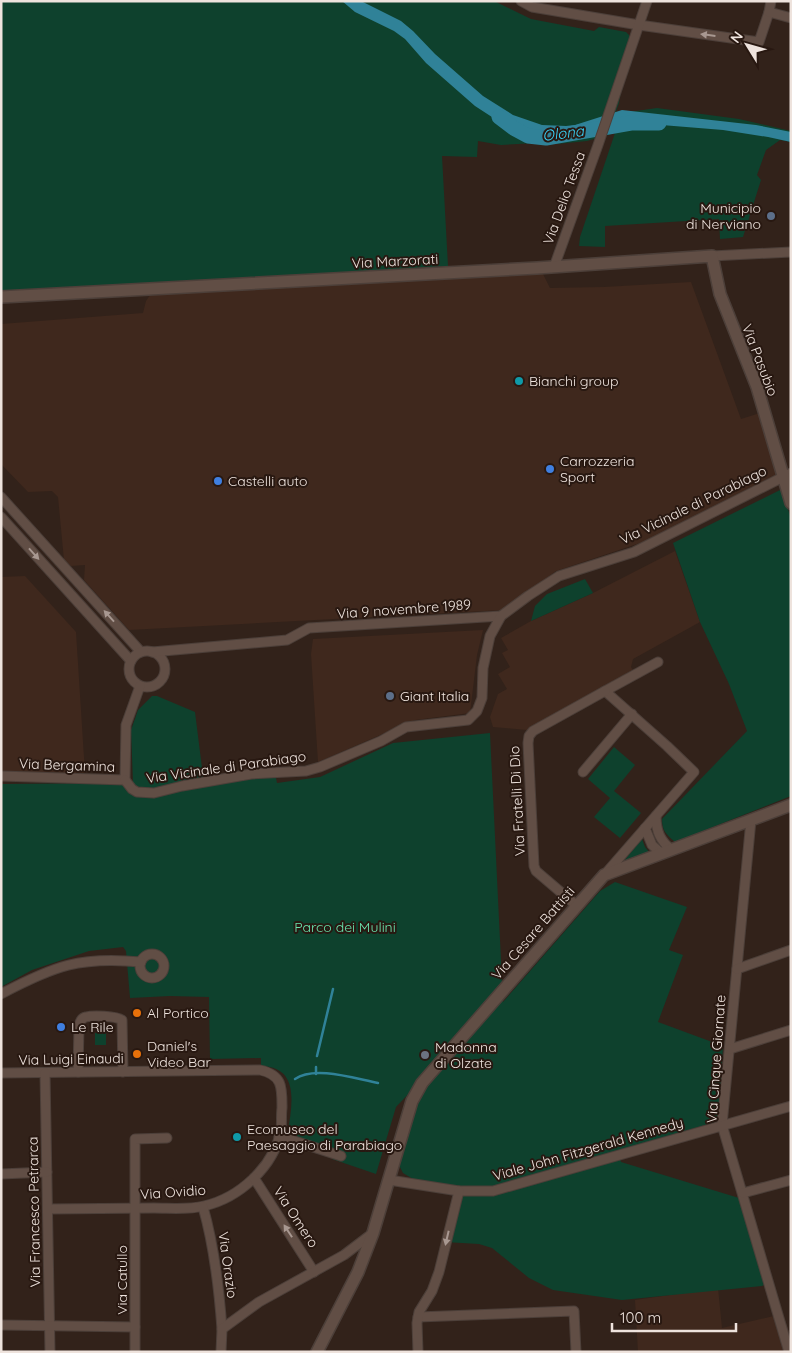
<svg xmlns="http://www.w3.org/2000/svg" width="792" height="1353" font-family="Quicksand,sans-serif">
<rect width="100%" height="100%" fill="#32221a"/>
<!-- built -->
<g fill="#3f281d">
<path d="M489,272l54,2 7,14 54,-1 87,-5 50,137 19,-6 17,62 -134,67 -87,29 -52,39 -375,20 -45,-50 1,-15 -14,1 -7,-6 -6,-63 -6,-6 -24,1 -27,-28v-140l142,-11 3,-12 6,-9z"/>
<path d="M675,551l25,71 -67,37 -2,8 3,5 -107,58 -34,-3 -3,-10 8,-23 9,-5 -9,-15 12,-7 -8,-14 6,-3 -7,-12 30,-17 62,-28z"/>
<path d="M25,576l51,56 9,141 -84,-1v-195z"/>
<path d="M483,630l-6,25 -7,58 -55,7 -97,42 -7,-108 2,-15z"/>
<path d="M718,1288l4,40 61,-14 8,24v14h-153l-3,-52z"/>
</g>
<!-- green -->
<g fill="#0e412d">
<path d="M1,1h493l37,18 63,12 5,-4 27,5 3,3v5l-10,63 -4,11 42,-6 82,11 52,12v11l-11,-2 -14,10 -9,25 4,5 -18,57 -23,2 -1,-20 -114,7v21l-26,-1 1,-9 35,-104 -28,8 -30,3 -19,-1 -37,2 -23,-4 -1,16 -35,-1 6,110 -447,27z"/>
<path d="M782,489l9,30v277l-116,46c-9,-8 -13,-11 -13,-23l85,-88 -18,-47 -29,-62 -27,-79z"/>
<path d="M585,579l8,14 -62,28 4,-15 12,-12z"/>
<path d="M152,696h5l38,16 9,72 59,-7 13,1 1,5 43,-6 73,-34 97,-10 13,269 97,-111 15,-9 72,25 -18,43 14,5 -25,67 65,24 -4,64 -4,12 -97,29 3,11 118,36 23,74 2,13 -2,1 -140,14 -69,-10 -24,-12 -37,-30 -13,-4 -34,-2 10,-55 -42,-8 -10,-6 -3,-6 -1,-10 17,-56 39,-56 -59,62 -20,67 -44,-15 4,-8 -44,-15v-3l-4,-1c4,-28 12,-65 -27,-66v-8l-51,1 -1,-62 -39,-1 -40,2 -4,-47 -3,-4 -34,4 -57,19 -31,17v-203l132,-1 -2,-53 7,-20z"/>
<path d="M614,747l21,18 -21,26 27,22 -21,25 -26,-21 16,-19 -22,-19z"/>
<path d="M642,839l3,8 5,6 -27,9z"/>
<rect x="95" y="1033" width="11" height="12"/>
</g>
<!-- water -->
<path fill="#308298" d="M342,1h19l40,20 12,10 22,23 48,42 30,19 29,10 24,1 9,-1 47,-15 134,15 35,7v10l-23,-5 -45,-7 -86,-7 -27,1 -16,7 -26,5h-32l-15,-4 -26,-13 -20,-13 -49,-43 -21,-24 -11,-8 -39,-19z"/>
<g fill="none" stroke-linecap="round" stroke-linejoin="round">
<!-- stream -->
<g stroke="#308298" stroke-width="2.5">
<path d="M317,1056l16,-67"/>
<path d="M316,1067v7"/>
<path d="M295,1079c20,-14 61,0 83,4"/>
</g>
<!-- river -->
<path stroke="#308298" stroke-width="15" d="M499,117l16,12 13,7 18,2 85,-15h28"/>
<!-- minor casing -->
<g stroke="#4c3f39" stroke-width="11">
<g id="minor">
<path d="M521,1l11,6 107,18 120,17 10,-30"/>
<path d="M771,1l-2,11 22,6"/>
<path d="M712,256l79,-4"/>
<path d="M554,267l44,-122 49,-144"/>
<path d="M1,497l140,155"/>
<path d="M1,517l130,144"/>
<circle cx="147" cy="669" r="18"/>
<path d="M152,652l135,-12 22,-12 192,-12"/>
<path d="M583,772l49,-58"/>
<path d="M1,776l124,4 1,-55 14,-39"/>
<path d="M125,780l7,9 5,3 17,1 28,-7 69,-12 55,-3 14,-4 61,-26 25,-14 62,-7 9,-9 5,-13 1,-30 7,-32 11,-20 27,-20 31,-20 75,-24 157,-79"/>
<path d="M656,816c0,15 4,25 16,34"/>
<path d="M751,820l-29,305 67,227"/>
<path d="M645,828l7,17 10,9"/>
<path d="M606,873l88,-101 -27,-26 -62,-55 53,-29"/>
<path d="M577,906l-41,-35 -2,-5 -6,-123 1,-7 4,-5 72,-40"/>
<circle cx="152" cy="966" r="12"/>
<path d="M737,969l54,-19"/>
<path d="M1,994c53,-28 79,-38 140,-32"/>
<path d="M730,1049l61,-19"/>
<path d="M78,1072l1,-46c1,-4 2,-8 7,-9 7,-2 30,-1 36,3l1,52"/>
<path d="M1,1073l259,-3c23,5 22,18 22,38 -1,7 0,15 -1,22 -7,37 -42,68 -77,76 -16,4 -34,2 -50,2 -35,0 -71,1 -106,1"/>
<path d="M45,1073l5,279"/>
<path d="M279,1136l62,20"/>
<path d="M1,1174l46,-2"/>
<path d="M254,1178l60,94"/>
<path d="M389,1180l70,11h34l298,-85"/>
<path d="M743,1193l48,-13"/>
<path d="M203,1207c11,38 16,81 19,122"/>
<path d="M418,1317l156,-6 2,41"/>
<path d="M1,1325l134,2"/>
<path d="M135,1352v-213l32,-1"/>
<path d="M221,1352l1,-23 37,-27 85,-47 29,-22"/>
<path d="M418,1352l-1,-29 2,-11 13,-21 7,-19 20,-81"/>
</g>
</g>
<!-- tertiary casing -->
<g stroke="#4c3f39" stroke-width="14">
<g id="tertiary">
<path d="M1,297l536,-29 175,-12 8,38 37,93 34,116"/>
<path d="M317,1352l41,-80 15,-39 39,-132 10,-18 182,-208 187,-70"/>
</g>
</g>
<!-- minor -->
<use href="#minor" stroke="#614e45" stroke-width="9"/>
<!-- tertiary -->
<use href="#tertiary" stroke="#614e45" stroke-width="11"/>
</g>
<!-- one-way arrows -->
<defs><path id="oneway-solid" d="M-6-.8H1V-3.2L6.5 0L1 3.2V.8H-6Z" transform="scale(1.25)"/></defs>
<g fill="#a89891">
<use href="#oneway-solid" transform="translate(708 35) rotate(-173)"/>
<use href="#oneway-solid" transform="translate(34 554) rotate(48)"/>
<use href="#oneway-solid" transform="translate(109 616) rotate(-132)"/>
<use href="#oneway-solid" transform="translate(288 1231) rotate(-123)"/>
<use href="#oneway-solid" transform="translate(447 1238) rotate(103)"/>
</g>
<!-- markers -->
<g fill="#5c6f8a" stroke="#281811" stroke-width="2">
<circle cx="771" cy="216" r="5"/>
<circle cx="390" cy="696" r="5"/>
</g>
<g fill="#0f9aa8" stroke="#281811" stroke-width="2">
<circle cx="519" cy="381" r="5"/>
<circle cx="237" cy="1137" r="5"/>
</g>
<g fill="#3f7fe0" stroke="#281811" stroke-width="2">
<circle cx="550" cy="469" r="5"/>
<circle cx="218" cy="481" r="5"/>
<circle cx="61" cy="1027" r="5"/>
</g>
<g fill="#e8710a" stroke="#281811" stroke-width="2">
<circle cx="137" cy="1013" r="5"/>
<circle cx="137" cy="1054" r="5"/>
</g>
<circle fill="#6b7280" stroke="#281811" stroke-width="2" cx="425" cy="1055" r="5"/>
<g text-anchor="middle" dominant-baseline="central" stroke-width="4" stroke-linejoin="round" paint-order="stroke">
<!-- street labels -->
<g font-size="14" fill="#eee3dd" stroke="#281811">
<text transform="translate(564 198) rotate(-70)">Via Delio Tessa</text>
<text transform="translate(395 261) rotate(-3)">Via Marzorati</text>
<text transform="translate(760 360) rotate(69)">Via Pasubio</text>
<text transform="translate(693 505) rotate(-26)">Via Vicinale di Parabiago</text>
<text transform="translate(404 609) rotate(-4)">Via 9 novembre 1989</text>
<text transform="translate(67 765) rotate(2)">Via Bergamina</text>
<text transform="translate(226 767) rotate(-8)">Via Vicinale di Parabiago</text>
<text transform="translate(517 801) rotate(-93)">Via Fratelli Di Dio</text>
<text transform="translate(533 933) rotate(-49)">Via Cesare Battisti</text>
<text transform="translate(71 1059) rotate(-1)">Via Luigi Einaudi</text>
<text transform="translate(716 1059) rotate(-86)">Via Cinque Giornate</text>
<text transform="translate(588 1149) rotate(-16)">Viale John Fitzgerald Kennedy</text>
<text transform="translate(173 1192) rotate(-4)">Via Ovidio</text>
<text transform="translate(34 1212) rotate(-91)">Via Francesco Petrarca</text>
<text transform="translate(296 1217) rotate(57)">Via Omero</text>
<text transform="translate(228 1265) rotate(82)">Via Orazio</text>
<text transform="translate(122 1280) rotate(-90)">Via Catullo</text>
</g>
<!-- poi labels -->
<g font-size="14" fill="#eee3dd" stroke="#281811" text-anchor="start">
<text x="761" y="208" text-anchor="end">Municipio<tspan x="761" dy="16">di Nerviano</tspan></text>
<text x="529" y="381">Bianchi group</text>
<text x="560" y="461">Carrozzeria<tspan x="560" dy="16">Sport</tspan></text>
<text x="228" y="481">Castelli auto</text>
<text x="400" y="696">Giant Italia</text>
<text x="147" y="1013">Al Portico</text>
<text x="71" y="1027">Le Rile</text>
<text x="147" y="1046">Daniel's<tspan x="147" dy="16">Video Bar</tspan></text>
<text x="435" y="1047">Madonna<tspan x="435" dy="16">di Olzate</tspan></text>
<text x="247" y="1129">Ecomuseo del<tspan x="247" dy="16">Paesaggio di Parabiago</tspan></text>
</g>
<!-- park labels -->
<g font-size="14" fill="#6ae5af" stroke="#281811">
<text x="345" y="927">Parco dei Mulini</text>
</g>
<!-- water labels -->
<g font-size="15" font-style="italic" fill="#3ad9ff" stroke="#281811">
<text transform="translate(563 133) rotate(-7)">Olona</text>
</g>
</g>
<!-- border -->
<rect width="792" height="1353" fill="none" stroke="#eee3dd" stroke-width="5"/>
<!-- north arrow -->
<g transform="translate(747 45) rotate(307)" stroke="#281811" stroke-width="4" paint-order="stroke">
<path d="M0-4L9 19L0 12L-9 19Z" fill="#eee3dd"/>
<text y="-8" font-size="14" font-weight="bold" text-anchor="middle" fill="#eee3dd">N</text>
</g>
<!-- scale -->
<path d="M612 1323v8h124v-8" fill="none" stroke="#eee3dd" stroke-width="2.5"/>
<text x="620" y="1323" font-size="15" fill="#eee3dd" stroke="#281811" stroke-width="4" paint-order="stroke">100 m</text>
</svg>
